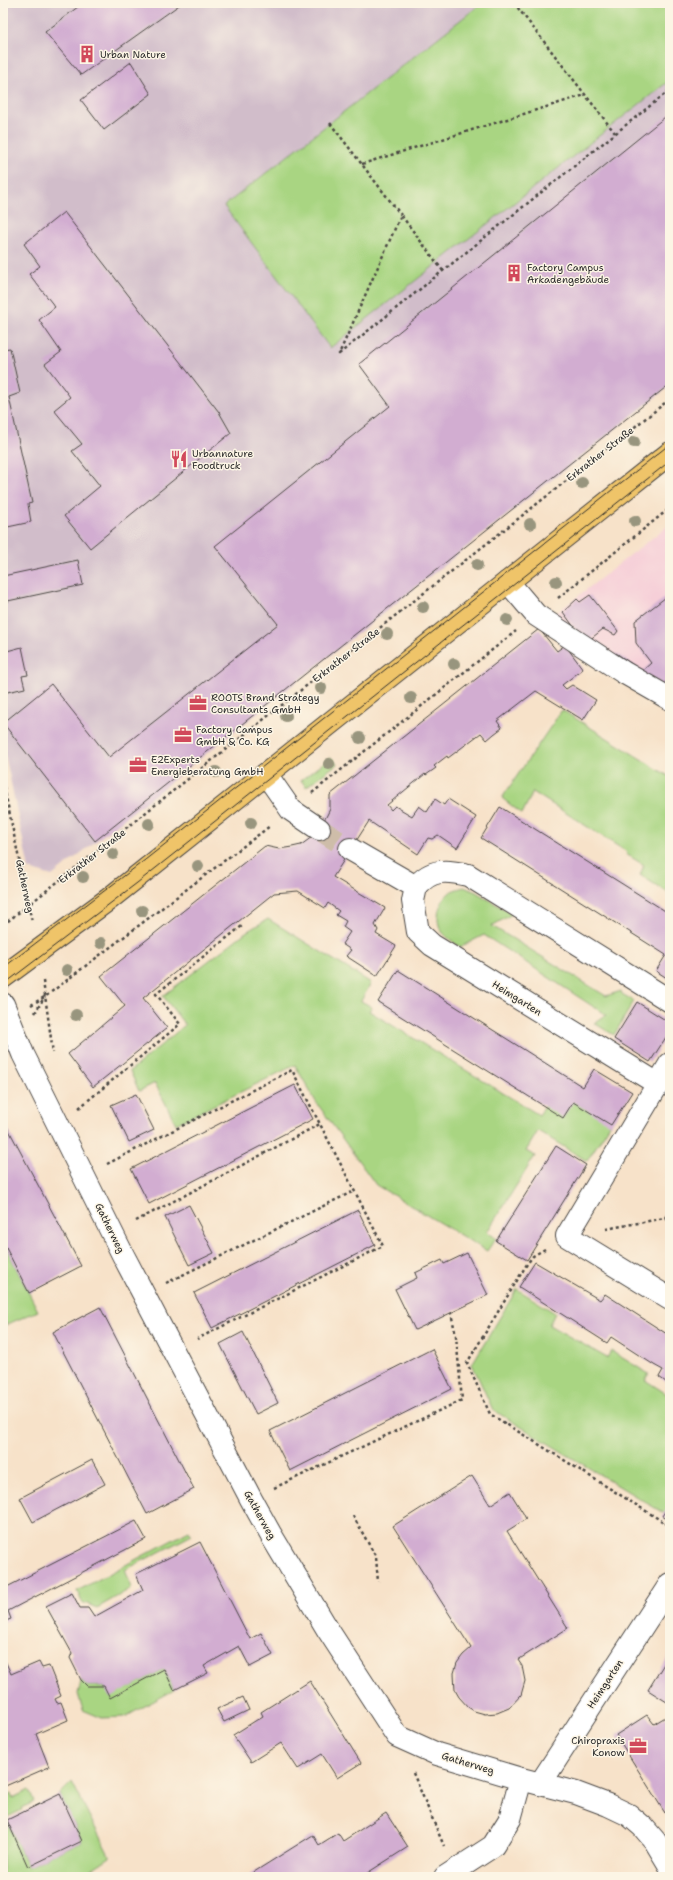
<svg xmlns="http://www.w3.org/2000/svg" width="673" height="1880" font-family="'Shantell Sans',sans-serif">
<rect width="100%" height="100%" fill="#fcf5e5"/>
<filter id="ink" filterUnits="userSpaceOnUse"><feTurbulence type="fractalNoise" baseFrequency=".025" numOctaves="2"/><feDisplacementMap in="SourceGraphic" scale="8" xChannelSelector="R" yChannelSelector="G"/><feConvolveMatrix kernelMatrix="1 2 1 2 8 2 1 2 1" color-interpolation-filters="sRGB"/></filter>
<filter id="wash" filterUnits="userSpaceOnUse"><feTurbulence type="fractalNoise" baseFrequency=".012" numOctaves="4" result="noise"/><feDisplacementMap in="SourceGraphic" scale="16" xChannelSelector="R" yChannelSelector="G"/><feGaussianBlur stdDeviation="0.9" result="paint"/><feColorMatrix in="noise" values="0 0 0 0 0 0 0 0 0 0 0 0 0 0 0 0 0 1.4 0 .05"/><feComposite in="paint" operator="in"/></filter>
<g filter="url(#wash)">
<rect width="100%" height="100%" fill="#f7e2c9"/>
<!-- built -->
<path fill="#f6cfd8" d="M670,524v170l-116,-79z"/>
<!-- industrial -->
<path fill="#d1bdca" d="M3,3h667v383l-618,490 -23,-7 -26,-124z"/>
<!-- green -->
<g fill="#a9d582" stroke="#6a8056">
<path d="M482,3h188v77l-340,268 -106,-142z"/>
<path d="M562,710l108,67v117l-30,-19 4,-10 -18,-11 1,-2 -94,-60 -11,22 -20,-16z"/>
<path d="M331,757l6,7 -31,23 -5,-7z"/>
<path d="M464,887l12,5 36,22 -20,12 114,70 15,-5 1,3 12,7 -20,34 -20,-12 12,-8 -122,-80 -24,12c-5,-4 -13,-9 -17,-14 -10,-12 -4,-34 9,-42 4,-2 9,-3 12,-4z"/>
<path d="M268,919l103,64 -10,18 11,6 -3,4 170,104 8,-12 25,-3 39,23 -24,38 -49,-30 -12,20 9,5 -48,76 9,6 -9,13 -111,-66 -60,-83 -21,-37 -119,59 -21,-41 -16,8 -9,-20 55,-46 -22,-29 83,-64z"/>
<path d="M3,1242l35,69 -35,15z"/>
<path d="M517,1289l38,24 -6,12 58,33 4,-7 38,23 -4,6 25,16v110l-5,8 -172,-104 -21,-46z"/>
<path d="M189,1531l3,4 -67,35 7,18 -35,20 -15,-6 -5,-11z"/>
<path d="M164,1669l10,21 -49,27 -23,1 -19,-8 -5,-16 3,-14 6,6h17l6,11z"/>
<path d="M72,1782l38,75 -30,20h-77v-54l4,-3 21,47 54,-26 -22,-47z"/>
<path d="M29,1790l5,12 -13,6 1,2 -19,9v-22l8,-3 2,4z"/>
</g>
<g id="blocks">
<!-- building -->
<g fill="#d2add1">
<path d="M83,3h99l-101,72 -36,-43z"/>
<path d="M131,62l20,32 -47,36 -23,-30z"/>
<path d="M670,113v271l-575,457 -92,-118 48,-39 58,73 169,-133 -63,-78 175,-140 -31,-42z"/>
<path d="M64,212l155,200 12,21 -141,115 -26,-32 36,-30 -28,-35 10,-7 -28,-34 16,-13 -25,-33 16,-12 -22,-32 16,-13 -26,-33 11,-8 -16,-22z"/>
<path d="M10,348l10,45 -11,4 23,106 -4,1 3,18 -28,6v-179z"/>
<path d="M78,560l5,25 -80,17v-26z"/>
<path d="M670,594v101l-58,-37 4,-5 26,18 9,-8 -15,-20 -1,-22z"/>
<path d="M590,595l28,36 -3,4 -12,-6 -15,12 -14,-14 -11,-15 14,-13 3,3z"/>
<path d="M539,629l18,22 8,-6 18,24 -21,16 4,4 6,-4 24,15 -13,20 -47,-29 -39,30 5,7 -8,6 -7,6 -6,-7 -33,25 -1,-2 -13,10 2,2 -10,7 -1,-1 -38,31 4,5 4,-4 17,10 7,-10 8,6 8,-13 9,6 4,-6 28,18 -19,31 -19,-13 -6,4 -4,-1 -10,16 -49,-33 -36,56 52,31 -10,17 3,5 -2,4 20,12 -19,30 -31,-20 5,-6 -9,-6 8,-12 -7,-5 3,-6 -10,-6 3,-4 -11,-8 -3,5 -27,-17 -24,2 -131,105 24,30 -74,59 -25,-33 57,-48 -24,-30 164,-130 14,3 13,-2 9,-2 11,-8 14,-20 4,-8v-14z"/>
<path d="M3,637l4,14 15,-4 6,28 -6,1 3,12 -22,5z"/>
<path d="M500,807l170,107v66l-14,-9 10,-16 -185,-117z"/>
<path d="M398,970l185,117 11,-18 38,23 -21,33 -38,-23 -10,16 -185,-116z"/>
<path d="M637,1002l33,21v8l-20,31 -36,-23z"/>
<path d="M295,1085l18,34 -164,85 -18,-35z"/>
<path d="M136,1094l18,36 -25,12 -18,-37z"/>
<path d="M3,1119l78,147 -52,27 -26,-51z"/>
<path d="M556,1146l30,19 -59,95 -31,-19z"/>
<path d="M189,1205l25,48 -25,12 -24,-48z"/>
<path d="M358,1210l17,35 -163,83 -18,-35z"/>
<path d="M467,1253l21,42 -73,35 -20,-41 22,-11 -2,-5 27,-13 2,4z"/>
<path d="M535,1262l65,38 5,-6 65,42v49l-11,-8 4,-7 -9,-5 -43,-28 -4,6 -88,-56z"/>
<path d="M100,1307l94,182 -47,25 -94,-182z"/>
<path d="M243,1332l35,71 -22,11 -36,-70z"/>
<path d="M432,1349l20,40 -162,82 -20,-40z"/>
<path d="M92,1460l13,24 -72,38 -13,-24z"/>
<path d="M472,1476l18,29 20,-13 13,21 3,6 -19,12 61,97 -50,32 4,6 3,15 -4,14 -12,13 -12,5 -12,1 -11,-3 -6,-4 -9,-10 -4,-7 -1,-17 3,-10 6,-8 8,-7 -78,-122z"/>
<path d="M670,1504v17l-8,-5z"/>
<path d="M136,1521l10,18 -138,72 3,8 -8,3v-33z"/>
<path d="M200,1542l50,97 11,-6 12,22 -23,12 -11,-21 -35,20 4,7 -34,17 -10,-21 -54,29 -6,-12h-17l-6,-6 -11,-22 2,-5 -26,-47 26,-13 8,15h8l6,9 49,-27 -7,-16z"/>
<path d="M670,1654v50l-22,-14z"/>
<path d="M3,1656l8,18 28,-12 3,6 7,-2 12,30 -6,3 2,4 4,-1 7,18 -32,14 13,33 -46,20z"/>
<path d="M310,1681l51,82 -24,15 -15,-24 -24,15 -17,-26 -30,19 -18,-27 30,-19 -2,-4z"/>
<path d="M243,1697l6,13 -25,12 -7,-13z"/>
<path d="M647,1715l7,9 13,-8 3,4v101l-54,-86z"/>
<path d="M60,1794l22,47 -54,26 -21,-47z"/>
<path d="M386,1813l22,34 -47,30h-115l67,-42 6,10 19,-12 5,8z"/>
</g>
</g>
</g>
<g filter="url(#ink)">
<use href="#blocks" fill-opacity="0" stroke="#4a4643" stroke-width="1"/>
<g fill="none" stroke-linecap="round" stroke-linejoin="round">
<!-- minor-tunnel -->
<path stroke="#cebda9" stroke-width="22" stroke-dasharray="22 11" stroke-linecap="butt" d="M319,829l31,20"/>
<!-- minor casing -->
<g stroke="#4a4643" stroke-width="24">
<g id="minor">
<path d="M508,582l28,33 87,57 47,27"/>
<path d="M266,774l25,36 28,19"/>
<path d="M350,849l66,38 -3,14 5,31 14,13 226,139 -91,152 103,63"/>
<path d="M416,887c15,-19 31,-17 52,-12l202,126"/>
<path d="M3,1004l20,50 100,201 128,244 20,36 57,95 69,106 40,18 84,25 55,14 32,12 21,10 14,12 12,14 15,25"/>
<path d="M658,1084l12,-20"/>
<path d="M540,1784l130,-200"/>
<path d="M445,1877l48,-31 17,-27 11,-40"/>
</g>
</g>
<!-- major casing -->
<g stroke="#4a4643" stroke-width="24">
<path id="major" d="M3,977l106,-78 561,-446"/>
</g>
<!-- path -->
<g stroke="#4a4643" stroke-width="2.5" stroke-dasharray="3 3" stroke-linecap="butt">
<path d="M514,3l101,130"/>
<path d="M330,123l71,92"/>
<path d="M362,164l223,-69"/>
<path d="M443,271l-42,-56 -62,139c110,-88 220,-176 331,-264"/>
<path d="M558,598l112,-90"/>
<path d="M3,782l29,140"/>
<path d="M312,793l204,-162"/>
<path d="M3,925l667,-526"/>
<path d="M43,981l10,72"/>
<path d="M31,1005l15,-9 224,-170"/>
<path d="M35,1013l10,-17"/>
<path d="M79,1108l101,-84 -24,-30 86,-68"/>
<path d="M107,1164l185,-94 91,176 -186,93"/>
<path d="M665,1218l5,-8"/>
<path d="M136,1221l184,-97"/>
<path d="M606,1229l59,-11 5,4"/>
<path d="M545,1249l-12,7 -6,8 -60,99 23,51 180,112"/>
<path d="M166,1283l188,-92"/>
<path d="M274,1488l188,-88 -6,-64 -5,-23"/>
<path d="M353,1516l23,41 2,25"/>
<path d="M413,1773l31,73"/>
</g>
<!-- minor -->
<use href="#minor" stroke="#fff" stroke-width="22"/>
<!-- major -->
<use href="#major" stroke="#efc469" stroke-width="22"/>
<!-- tram -->
<g stroke="#2b2b2b" stroke-width="1">
<path d="M3,968l142,-108 525,-416"/>
<path d="M3,985l134,-102 533,-422"/>
</g>
</g>
<!-- trees -->
<g fill="#98957e">
<circle cx="634" cy="442" r="6"/>
<circle cx="582" cy="483" r="6"/>
<circle cx="635" cy="521" r="6"/>
<circle cx="530" cy="524" r="6"/>
<circle cx="477" cy="565" r="6"/>
<circle cx="556" cy="582" r="6"/>
<circle cx="423" cy="607" r="6"/>
<circle cx="507" cy="620" r="6"/>
<circle cx="387" cy="634" r="6"/>
<circle cx="454" cy="664" r="6"/>
<circle cx="321" cy="688" r="6"/>
<circle cx="411" cy="698" r="6"/>
<circle cx="286" cy="716" r="6"/>
<circle cx="360" cy="738" r="6"/>
<circle cx="329" cy="764" r="6"/>
<circle cx="216" cy="772" r="6"/>
<circle cx="251" cy="823" r="6"/>
<circle cx="149" cy="824" r="6"/>
<circle cx="113" cy="854" r="6"/>
<circle cx="198" cy="866" r="6"/>
<circle cx="83" cy="877" r="6"/>
<circle cx="142" cy="911" r="6"/>
<circle cx="101" cy="943" r="6"/>
<circle cx="67" cy="970" r="6"/>
<circle cx="76" cy="1015" r="6"/>
</g>
</g>
<!-- icons -->
<defs>
<g id="building-bare" transform="scale(1.38)"><path d="M-4-6H4V6H1V3H-1V6H-4ZM-2.5-4.3h1.7v1.8h-1.7ZM.8-4.3h1.7v1.8H.8ZM-2.5-1h1.7V.8h-1.7ZM.8-1h1.7V.8H.8Z" fill="#d1495b" stroke="#fcf5e5" stroke-width="2.5" paint-order="stroke"/></g>
<g id="restaurant-bare" transform="scale(1.38)"><path d="M-5-6h1v4h1v-4h1v4h1v-4h1v5L-1.5 .5V6h-2V.5L-5-1ZM5-6V6H3V1.5H1.5Q1.5-4 5-6Z" fill="#d1495b" stroke="#fcf5e5" stroke-width="2.5" paint-order="stroke"/></g>
<g id="office-bare" transform="scale(1.38)"><path d="M-6-3h4V-5.5h4V-3h4V5H-6ZM-1-4.5V-3h2v-1.5ZM-6 0V1H6V0Z" fill="#d1495b" stroke="#fcf5e5" stroke-width="2.5" paint-order="stroke"/></g>
</defs>
<g fill-rule="evenodd">
<use href="#building-bare" x="87" y="54"/>
<use href="#building-bare" x="514" y="273"/>
<use href="#restaurant-bare" x="179" y="459"/>
<use href="#office-bare" x="198" y="703"/>
<use href="#office-bare" x="183" y="735"/>
<use href="#office-bare" x="138" y="765"/>
<use href="#office-bare" x="638" y="1746"/>
</g>
<g text-anchor="middle" dominant-baseline="central" stroke-width="3" stroke-linejoin="round" paint-order="stroke">
<!-- poi labels -->
<g font-size="10" fill="#2b2b2b" stroke="#fcf5e5" text-anchor="start">
<text x="100" y="54">Urban Nature</text>
<text x="527" y="267">Factory Campus<tspan x="527" dy="12">Arkadengebäude</tspan></text>
<text x="192" y="453">Urbannature<tspan x="192" dy="12">Foodtruck</tspan></text>
<text x="211" y="697">ROOTS Brand Strategy<tspan x="211" dy="12">Consultants GmbH</tspan></text>
<text x="196" y="729">Factory Campus<tspan x="196" dy="12">GmbH &amp; Co. KG</tspan></text>
<text x="151" y="759">E2Experts<tspan x="151" dy="12">Energieberatung GmbH</tspan></text>
<text x="625" y="1740" text-anchor="end">Chiropraxis<tspan x="625" dy="12">Konow</tspan></text>
</g>
<!-- street labels -->
<g font-size="10" fill="#2b2b2b" stroke="#fcf5e5">
<text transform="translate(600 454) rotate(-38)">Erkrather Straße</text>
<text transform="translate(346 655) rotate(-38)">Erkrather Straße</text>
<text transform="translate(92 856) rotate(-38)">Erkrather Straße</text>
<text transform="translate(25 886) rotate(78)">Gatherweg</text>
<text transform="translate(517 998) rotate(32)">Heimgarten</text>
<text transform="translate(110 1228) rotate(64)">Gatherweg</text>
<text transform="translate(260 1515) rotate(61)">Gatherweg</text>
<text transform="translate(605 1684) rotate(-57)">Heimgarten</text>
<text transform="translate(468 1763) rotate(17)">Gatherweg</text>
</g>
</g>
<!-- margin -->
<rect width="673" height="1880" fill="none" stroke="#fcf5e5" stroke-width="16"/>
</svg>
